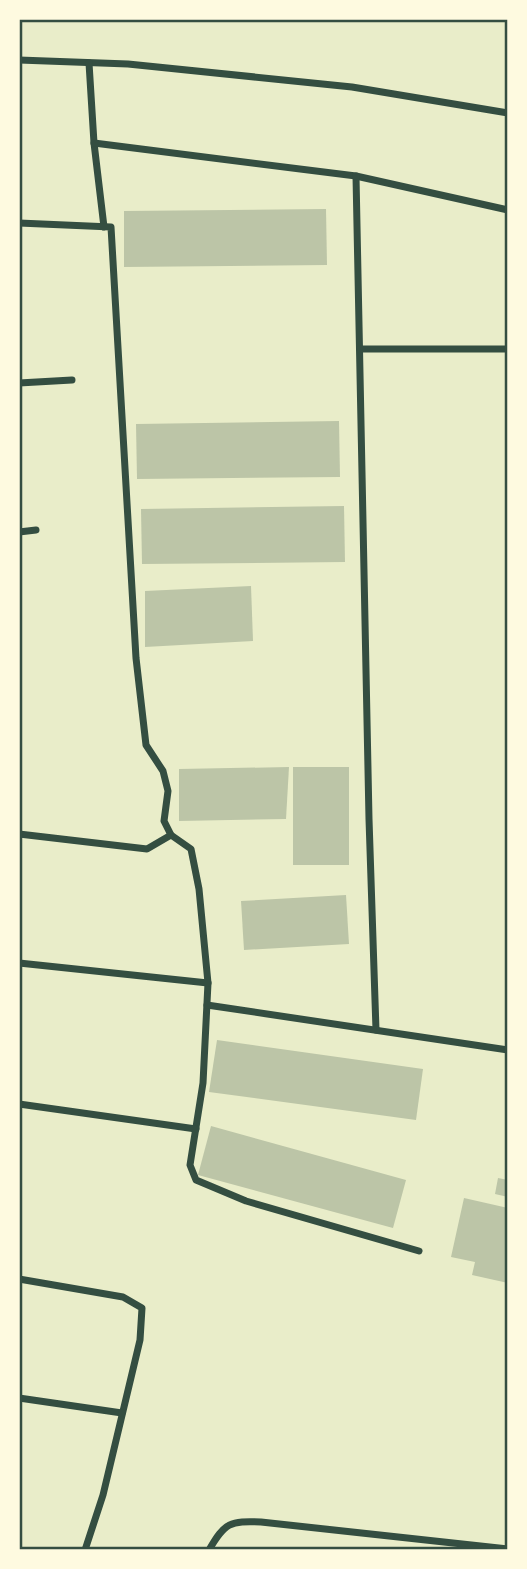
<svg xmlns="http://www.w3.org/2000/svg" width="527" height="1569" font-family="Quicksand,sans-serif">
<rect width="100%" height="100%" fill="#e9edc9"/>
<!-- building -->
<g fill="#bcc5a7">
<path d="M326,209l1,56 -203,2v-56z"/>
<path d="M339,421l1,56 -203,2 -1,-55z"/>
<path d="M344,506l1,56 -203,2 -1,-55z"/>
<path d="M251,586l2,55 -108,6v-56z"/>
<path d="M289,767l-3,52 -107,2v-52z"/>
<rect x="293" y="767" width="56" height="98"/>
<path d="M346,895l3,49 -105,6 -3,-49z"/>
<path d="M217,1040l206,29 -7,51 -207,-28z"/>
<path d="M211,1126l195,54 -13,48 -195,-53z"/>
<path d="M498,1178l10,2v17l-13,-3z"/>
<path d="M464,1198l44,10v75l-36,-8 3,-13 -24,-5z"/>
</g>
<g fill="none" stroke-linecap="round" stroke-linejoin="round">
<!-- minor -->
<g stroke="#344e41" stroke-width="7">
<path d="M19,60l109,4 224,23 156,26"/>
<path d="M89,63l5,80 10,84"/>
<path d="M94,143l262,33 152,34"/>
<path d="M356,176l13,643 7,211"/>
<path d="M19,223l92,4 25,431 10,87 17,26 5,20 -4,30 7,14 20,14 8,40 9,94 -5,100 -13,82 6,15 50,21 173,50"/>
<path d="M360,349h148"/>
<path d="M19,383l53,-3"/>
<path d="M19,532l17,-2"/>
<path d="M19,834l128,15 24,-14"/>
<path d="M19,963l189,20"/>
<path d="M207,1005l301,45"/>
<path d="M19,1104l177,25"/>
<path d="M19,1279l104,18 19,11 -2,32 -37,155 -18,55"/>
<path d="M19,1398l103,15"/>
<path d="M209,1550c16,-28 21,-29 52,-28l247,27"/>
</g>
</g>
<!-- border -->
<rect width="527" height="1569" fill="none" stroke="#fefae0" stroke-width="42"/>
<rect x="21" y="21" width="485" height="1527" fill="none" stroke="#344e41" stroke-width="2.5"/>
</svg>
